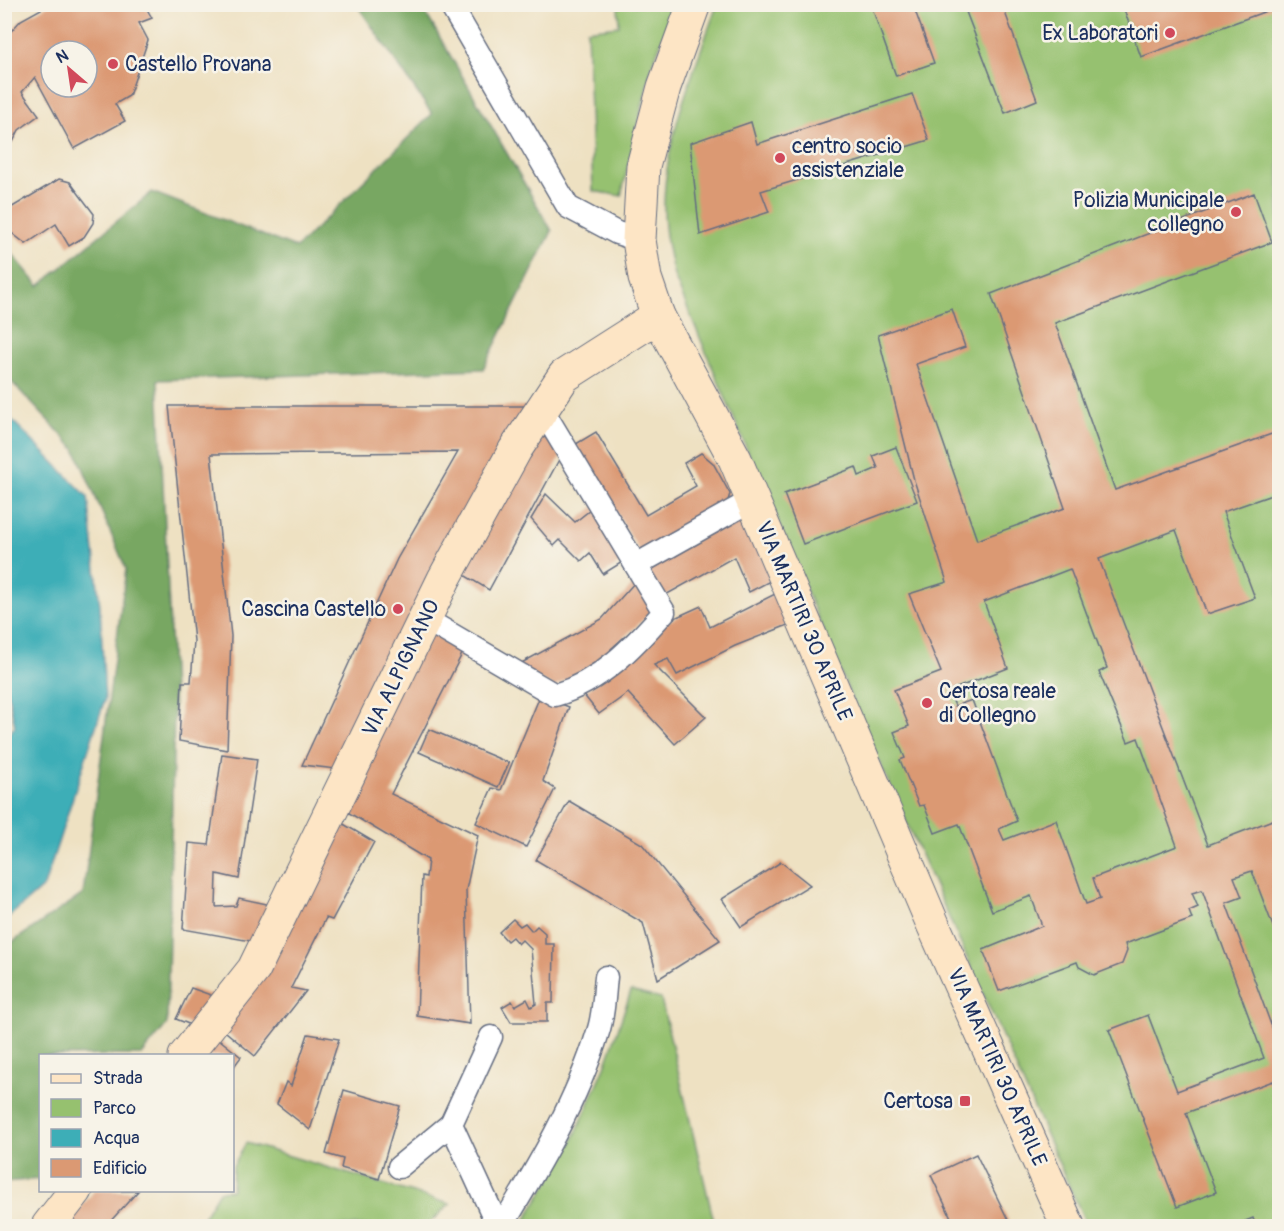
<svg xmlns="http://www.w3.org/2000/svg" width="1284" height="1231" font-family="Pangolin,sans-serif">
<rect width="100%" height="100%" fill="#f7f3e8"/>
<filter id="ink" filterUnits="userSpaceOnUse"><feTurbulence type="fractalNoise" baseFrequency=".0167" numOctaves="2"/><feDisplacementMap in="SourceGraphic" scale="12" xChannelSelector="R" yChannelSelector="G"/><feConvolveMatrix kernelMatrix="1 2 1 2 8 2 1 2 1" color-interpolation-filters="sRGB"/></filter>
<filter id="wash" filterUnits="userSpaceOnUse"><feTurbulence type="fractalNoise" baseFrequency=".008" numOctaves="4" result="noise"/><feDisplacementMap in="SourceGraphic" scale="24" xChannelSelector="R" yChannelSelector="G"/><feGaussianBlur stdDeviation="1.35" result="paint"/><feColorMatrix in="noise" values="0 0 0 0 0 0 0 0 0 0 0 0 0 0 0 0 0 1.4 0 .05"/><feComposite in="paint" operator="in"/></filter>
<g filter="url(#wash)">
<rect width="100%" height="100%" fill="#eee1c2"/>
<!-- green -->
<g fill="#96c16f" stroke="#587866" stroke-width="1.5">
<path d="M618,5h58l-24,60 -31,131 -28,-5 -6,-161 32,-4z"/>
<path d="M717,5h562v1221h-192l-225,-503 -188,-447c-5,-22 -10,-44 -10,-68 0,-69 31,-139 53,-203z"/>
<path d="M631,991l30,8 54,227h-193l49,-82 34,-77z"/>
<path d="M246,1143l204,61 -24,22h-228l21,-35 13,-1 1,-24z"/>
</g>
<!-- forest -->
<path fill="#78a762" stroke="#4a6b60" stroke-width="1.5" d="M357,5h64l131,226 -69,138 -325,11 16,333 -7,311 -25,31 -102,1v123l-35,3v-235l78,-53 43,-325 -51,-120 -70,-74v-130l34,41 113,-94 144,56 136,-134z"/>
<!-- water -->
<path fill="#3daeb7" stroke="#2c6e8a" stroke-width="1.5" d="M5,413l83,84 12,109 5,93 -61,187 -39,34v-182l10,-12 -11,-49z"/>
<g id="blocks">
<!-- building -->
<g fill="#db9973" fill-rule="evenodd">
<path d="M50,4h94l8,14 -13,5 9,17 -19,56 -14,8 10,17 -51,28 -39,-72 -13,15 17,23 -20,15 -6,12 -9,2v-105l17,-19zM51,51h36v36h-36z"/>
<path d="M963,4h39l35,96 -32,13z"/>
<path d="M1122,4h45l2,4 10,-4 101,2 -139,51z"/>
<path d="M871,5h42l21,58 -38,13z"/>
<path d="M912,94l17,46 -168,51 8,21 -69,23 -10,-92 61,-21 6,22z"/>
<path d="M59,179l11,3 24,32 -1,9 -9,14 -15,9 -13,-22 -30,20 -22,-17v-15z"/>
<path d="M1254,193l18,49 -217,81 60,167 165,-59v61l-57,20 32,86 -48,16 -31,-84 -77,29 109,286 72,-28v128l-28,-74 -18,6 8,20 -16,6 54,146v48l-7,-16 -87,32 30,79 -39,15 -68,-177 39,-15 29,76 87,-33 -62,-168 -10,3 6,14 -9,4 3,8 -67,25 2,7 -5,13 -28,11 -15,-8 -2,-5 -78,29 -16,-41 59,-24 -11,-30 -39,15 -33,-87 -24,9 -11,-28 -5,1 -19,-46 5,-2 -11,-26 15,-6 -15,-36 47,-18 -32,-78 38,-12 -33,-102 -36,-145 74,-26 13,38 -49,17 61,176 88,-32 -74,-214zM1070,569l37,99 -8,4 29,70 10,-4 39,108 -84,32 7,21 -14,5 -30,-84 -52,20 -5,-11 18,-8 -45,-121 -17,6 -6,-15 59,-23 -24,-66z"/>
<path d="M169,406h358l-182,364 -43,-5 95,-206 61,-107 -247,2 20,182 -4,114 -48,-9 3,-59h9l3,-41z"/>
<path d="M536,429l26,25 -73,136 -30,-18z"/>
<path d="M596,432l50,83 50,-29 -12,-23 17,-10 12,10 17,31 -5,16 -83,46 -66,-112z"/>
<path d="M896,447l21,54 -114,43 -19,-50 72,-27 3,9 19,-8 -5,-12z"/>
<path d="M546,494l29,28 19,-15 30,54 -21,13 -13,-21 -9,8 -21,-21 -6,6 -23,-27z"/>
<path d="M742,514l32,65 -25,13 -15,-35 -72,40 -18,-29z"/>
<path d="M636,581l17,30 -42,38 -2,8 -55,30 -38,-21 86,-47z"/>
<path d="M779,592l14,31 -58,23 -58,29 -9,-16 -14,6 52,52 -31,27 -47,-51 -29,21 -16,-20 83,-72 35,-16 9,21z"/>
<path d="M426,629l38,21 -73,144 87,41 -12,55 4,134 -53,-8 5,-140 4,1 2,-17 -89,-53z"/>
<path d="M540,696l29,11 -26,74 12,8 -29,58 -50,-24 16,-35 9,2z"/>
<path d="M429,729l80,34 -11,24 -79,-35z"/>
<path d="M222,754l35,5 -18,120 -22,-5 -1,33 20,-1 3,-8 37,8 -20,36 -73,-13 6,-86 20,2z"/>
<path d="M569,801l73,43 78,96 -62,39 -15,-56 -107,-63z"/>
<path d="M335,819l39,23 -42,78 -6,-2 -35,70 15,3 -51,65 -35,-29z"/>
<path d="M781,862l29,23 -69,42 -19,-28z"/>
<path d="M513,919l7,7 5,-3 7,8 5,-5 8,7v11h9l-1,59h-6v19h-36l-9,-15 10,-6 3,5 12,-7 4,8 5,-3 -5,-55 -9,-9 -4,4 -6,-7 -5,4 -8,-9z"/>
<path d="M191,988l31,11 -23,29 -23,-9z"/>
<path d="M308,1034l31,5 -29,91 -33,-26 9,-22 5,4z"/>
<path d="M215,1036l26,21 -9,12v-13h-33z"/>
<path d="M344,1090l56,16 -21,73 -38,-11 2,-9 -17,-5z"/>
<path d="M976,1154l35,72h-56l-24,-51z"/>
<path d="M94,1191h44l-32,35h-40z"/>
<path d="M1253,1218l3,8h-23z"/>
</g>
</g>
</g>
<g filter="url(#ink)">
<use href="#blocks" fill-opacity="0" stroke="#656d81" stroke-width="1.5"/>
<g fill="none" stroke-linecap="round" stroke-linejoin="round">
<!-- street casing -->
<g stroke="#656d81" stroke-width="25">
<g id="street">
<path d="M450,4l118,203 49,26 22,7"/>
<path d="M636,565l116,-65"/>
<path d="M425,619l130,76c46,-13 79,-49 109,-83l-122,-203"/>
<path d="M491,1037l-40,87 47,102"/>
<path d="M399,1167l52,-43"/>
<path d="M502,1226c37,-61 75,-125 96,-194 6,-17 6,-38 8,-55"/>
</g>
</g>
<!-- secondary casing -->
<g stroke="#656d81" stroke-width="35">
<g id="secondary">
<path d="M694,4l-30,83 -21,79 -4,74 6,38 13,38 77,143 197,463 136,304"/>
<path d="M185,1056l69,-87 190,-390 71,-129 49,-74 94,-60"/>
<path d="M48,1226l28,-36"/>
</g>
</g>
<!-- street -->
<use href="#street" stroke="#fff" stroke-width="22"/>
<!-- secondary -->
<use href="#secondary" stroke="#fde5c5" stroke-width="33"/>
</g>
</g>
<!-- markers -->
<g fill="#d1495b" stroke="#f7f3e8" stroke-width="2">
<circle cx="1170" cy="33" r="6"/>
<circle cx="113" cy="64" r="6"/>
<circle cx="780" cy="158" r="6"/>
<circle cx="1236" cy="212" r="6"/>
<circle cx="398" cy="609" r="6"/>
<circle cx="927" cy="703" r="6"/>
<rect x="959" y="1095" width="12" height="12" rx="3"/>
</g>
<g text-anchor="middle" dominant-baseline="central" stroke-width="5" stroke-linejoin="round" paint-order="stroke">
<!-- poi labels -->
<g font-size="21" fill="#1b2f5e" stroke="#f7f3e8" text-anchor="end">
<text x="1158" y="33">Ex Laboratori</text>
<text x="125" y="64" text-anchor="start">Castello Provana</text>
<text x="792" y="146" text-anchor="start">centro socio<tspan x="792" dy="24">assistenziale</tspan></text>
<text x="1224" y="200">Polizia Municipale<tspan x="1224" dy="24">collegno</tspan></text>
<text x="386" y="609">Cascina Castello</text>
<text x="939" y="691" text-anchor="start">Certosa reale<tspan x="939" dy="24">di Collegno</tspan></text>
<text x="953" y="1101">Certosa</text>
</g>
<!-- street labels -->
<g font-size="21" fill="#1b2f5e" stroke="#f7f3e8">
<text transform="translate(804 621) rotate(67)">VIA MARTIRI 30 APRILE</text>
<text transform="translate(401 668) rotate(-64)">VIA ALPIGNANO</text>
<text transform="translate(997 1067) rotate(66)">VIA MARTIRI 30 APRILE</text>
</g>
</g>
<!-- margin -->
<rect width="1284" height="1231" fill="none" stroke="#f7f3e8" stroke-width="24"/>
<!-- legend -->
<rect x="39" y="1054" width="195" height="138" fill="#f7f3e8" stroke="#9fa5b1" stroke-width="1.5"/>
<rect x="51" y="1074" width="30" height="9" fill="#fde5c5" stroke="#9fa5b1" stroke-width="1.5"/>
<text x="93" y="1084" font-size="18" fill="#1b2f5e">Strada</text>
<rect x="51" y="1099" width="30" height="18" fill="#96c16f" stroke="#9fa5b1" stroke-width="1.5"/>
<text x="93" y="1114" font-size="18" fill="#1b2f5e">Parco</text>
<rect x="51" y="1129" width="30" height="18" fill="#3daeb7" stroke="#9fa5b1" stroke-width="1.5"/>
<text x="93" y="1144" font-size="18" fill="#1b2f5e">Acqua</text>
<rect x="51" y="1159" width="30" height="18" fill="#db9973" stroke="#9fa5b1" stroke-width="1.5"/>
<text x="93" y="1174" font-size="18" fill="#1b2f5e">Edificio</text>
<!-- north arrow -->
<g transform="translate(69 69) rotate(331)"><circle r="28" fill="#f7f3e8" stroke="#9fa5b1" stroke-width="1.5"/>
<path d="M0-4.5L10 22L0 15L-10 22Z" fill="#d1495b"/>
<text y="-9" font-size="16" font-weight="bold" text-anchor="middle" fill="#1b2f5e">N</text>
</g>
</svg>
